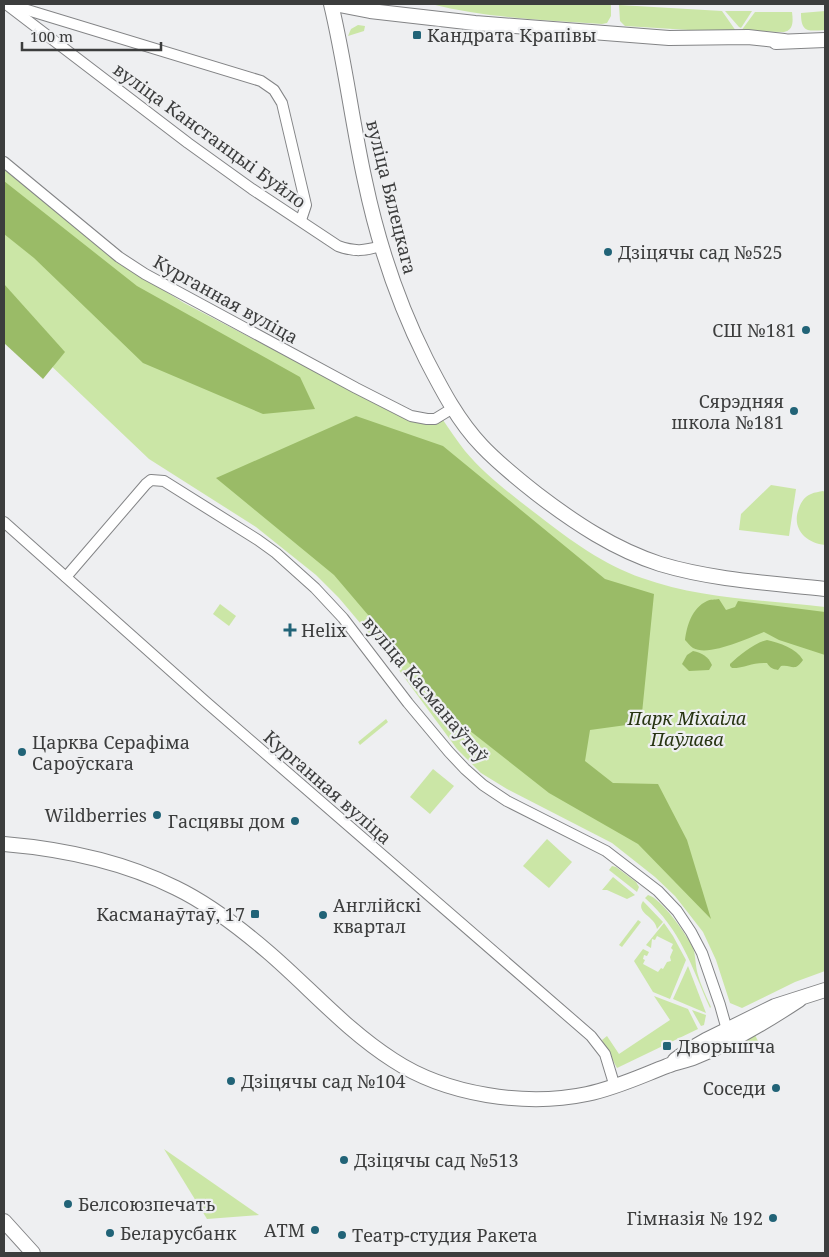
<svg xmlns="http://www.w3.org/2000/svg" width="829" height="1257" font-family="'Noto Serif',serif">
<rect width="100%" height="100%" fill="#eeeff1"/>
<!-- green -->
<g fill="#cbe6a6">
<path d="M431,4h180v12l-4,7 -5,1c-57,-4 -116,-6 -171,-20z"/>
<path d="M619,5l103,6 14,20 -29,1 -2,-1 -80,-5 -5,-5z"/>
<path d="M725,11h27l-11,17 -2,-1z"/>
<path d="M825,11v19c-17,1 -24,3 -24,-17z"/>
<path d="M755,12h37c1,8 2,18 -8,20l-43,-1z"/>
<path d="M358,25l7,1 -1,5 -16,5 3,-7z"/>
<path d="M4,169l108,89 72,45 201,105 47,15 11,-3c7,10 14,21 22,31 21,25 48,45 74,65 31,24 65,49 103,62 58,21 123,22 183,29v364l-30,11 -53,26 -12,-5 -14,-43 -13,-28 -28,-36 -20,-19 -43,-34 -105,-54 -26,-16 -24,-24 -64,-87 -54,-64 -23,-23 -60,-48 -107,-68 -104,-99 -41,-45z"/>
<path d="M771,485l25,4 -7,47 -50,-6 2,-16z"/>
<path d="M823,491l2,1v53c-20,-2 -34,-17 -26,-37 2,-6 6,-12 12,-14 4,-2 8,-2 12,-3z"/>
<path d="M220,604l16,12 -7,10 -16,-12z"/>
<path d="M386,719l2,3 -28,23 -2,-3z"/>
<path d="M433,769l21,17 -24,28 -20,-17z"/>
<path d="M547,839l25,23 -23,26 -26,-22z"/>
<path d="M612,866l4,1 20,15 3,5 -2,5 -28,-22z"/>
<path d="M613,877l22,18 -8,4 -20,-9h-5z"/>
<path d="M648,895c13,3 39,40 45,53 3,8 2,18 5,27 3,11 8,21 13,32l-1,1c-19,-43 -29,-78 -65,-110z"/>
<path d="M643,901l20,21 -6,7c-2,-13 -22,-16 -14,-28z"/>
<path d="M638,920l3,2 -19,25 -3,-2z"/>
<path d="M664,923l9,13 13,24 -16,39 -17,-7 -19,-31 9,-12 6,3 -2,4 -3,-1 -1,4 2,1 -2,4 15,8 3,-4 2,1 4,-7 4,-1 -1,-4 3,-7 -2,-2 2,-4 -16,-8 -2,4 -3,-1 -1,9 -5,-3z"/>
<path d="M688,966l18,47 -33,-14z"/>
<path d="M654,996l34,13 10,20 -81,39 -15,-28 5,-4 12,18 51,-34z"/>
<path d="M692,1010l14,5 -2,10 -3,1z"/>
<path d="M754,1033l4,8 -20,11v-9z"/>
<path d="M164,1149l95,66 -52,4z"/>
</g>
<!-- forest -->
<g fill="#9abb67">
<path d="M4,181l133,105 163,91 15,32 -52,5 -120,-51 -109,-105 -30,-24z"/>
<path d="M4,284l61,68 -22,27 -39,-36z"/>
<path d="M356,416l87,30 162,133 49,15 -13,129 -51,7 -5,31 28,22 45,1 29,56 24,79 -73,-75 -89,-51 -89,-70 -126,-148 -118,-97z"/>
<path d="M719,599l7,11 9,-3 3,-6 87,11v43l-46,-15 -15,-8c-16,6 -55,25 -71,16 -3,-2 -6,-6 -8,-8 2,-15 7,-32 22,-39 3,-2 8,-1 12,-2z"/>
<path d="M767,640c13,3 29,8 36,20 -9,13 -11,4 -22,6l-3,4c-5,-1 -8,-2 -11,-7 -15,-1 -21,5 -35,5l-2,-2v-2c10,-9 24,-21 37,-24z"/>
<path d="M693,651c9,2 15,5 19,14l-3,5 -20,1 -7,-7 5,-9z"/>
</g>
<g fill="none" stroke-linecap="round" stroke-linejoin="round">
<!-- street casing -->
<g stroke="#838486" stroke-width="12">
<g id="street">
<path d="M6,4l182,139 64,46 86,57c17,6 26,5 43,0"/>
<path d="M11,5l250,76 13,9 8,13 24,102 -5,15"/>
<path d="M4,162l115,95 26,17 211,114 55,28 16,3h8l18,-11"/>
<path d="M4,522l202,180 385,334 14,18 10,33"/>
<path d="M66,577l80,-93 5,-4 13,1 94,59 18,13 39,35 28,30 65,85 41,49 16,17 18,16 24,16 99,50 52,40 19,20 14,21 11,21 18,52 9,32"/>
</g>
</g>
<!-- secondary casing -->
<g stroke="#838486" stroke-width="16">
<g id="secondary">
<path d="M331,4c14,58 21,118 34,177 13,62 33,122 61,178 16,31 32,62 56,87 17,18 36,33 55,48 38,29 77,55 123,70 53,16 110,19 165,25"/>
<path d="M334,4l36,7 105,12 194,15 79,-1 36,4"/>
<path d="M776,42l49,-2"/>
<path d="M4,844c59,5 118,17 172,44 33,16 64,40 92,64 42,36 78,78 125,108 53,35 133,47 194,34 29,-6 54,-18 80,-28 9,-4 18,-5 26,-8 36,-14 74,-37 106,-58"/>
<path d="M675,1060l12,-9 19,-11 69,-34 50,-16"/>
<path d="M4,1221l29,32"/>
</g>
</g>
<!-- street -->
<use href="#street" stroke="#fff" stroke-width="10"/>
<!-- secondary -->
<use href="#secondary" stroke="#fff" stroke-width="14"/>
</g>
<!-- markers -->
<g fill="#216377" stroke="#eeeff1" stroke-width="2">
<rect x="412" y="30" width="10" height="10" rx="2.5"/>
<circle cx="608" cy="252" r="5"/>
<circle cx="806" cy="330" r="5"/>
<circle cx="794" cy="411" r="5"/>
<path d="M287.5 622.5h5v5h5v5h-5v5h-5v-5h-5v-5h5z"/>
<circle cx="22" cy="752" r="5"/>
<circle cx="157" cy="815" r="5"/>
<circle cx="295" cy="821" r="5"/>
<rect x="250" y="909" width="10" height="10" rx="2.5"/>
<circle cx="323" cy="915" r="5"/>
<rect x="662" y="1041" width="10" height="10" rx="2.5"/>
<circle cx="231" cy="1081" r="5"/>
<circle cx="776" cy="1088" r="5"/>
<circle cx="344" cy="1160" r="5"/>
<circle cx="68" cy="1204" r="5"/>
<circle cx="773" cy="1218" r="5"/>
<circle cx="315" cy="1230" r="5"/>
<circle cx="110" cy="1233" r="5"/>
<circle cx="342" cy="1235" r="5"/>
</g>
<g text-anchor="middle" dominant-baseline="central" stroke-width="4.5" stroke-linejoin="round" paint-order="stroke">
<!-- poi labels -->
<g font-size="18" fill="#3c3d3d" stroke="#eeeff1" text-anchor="start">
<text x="427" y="35">Кандрата Крапівы</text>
<text x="618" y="252">Дзіцячы сад №525</text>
<text x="796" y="330" text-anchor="end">СШ №181</text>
<text x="784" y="401" text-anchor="end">Сярэдняя<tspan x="784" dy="21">школа №181</tspan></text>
<text x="301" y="630">Helix</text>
<text x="32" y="742">Царква Серафіма<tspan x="32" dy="21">Сароўскага</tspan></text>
<text x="147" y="815" text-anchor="end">Wildberries</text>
<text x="285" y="821" text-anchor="end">Гасцявы дом</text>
<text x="333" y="905">Англійскі<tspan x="333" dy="21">квартал</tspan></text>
<text x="245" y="914" text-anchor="end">Касманаўтаў, 17</text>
<text x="677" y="1046">Дворышча</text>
<text x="241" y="1081">Дзіцячы сад №104</text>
<text x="766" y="1088" text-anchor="end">Соседи</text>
<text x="354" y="1160">Дзіцячы сад №513</text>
<text x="78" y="1204">Белсоюзпечать</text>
<text x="763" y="1218" text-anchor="end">Гімназія № 192</text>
<text x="305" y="1230" text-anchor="end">АТМ</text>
<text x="120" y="1233">Беларусбанк</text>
<text x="352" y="1235">Театр-студия Ракета</text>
</g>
<!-- street labels -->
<g font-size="18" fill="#3c3d3d" stroke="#eeeff1">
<text transform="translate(210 135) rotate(36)">вуліца Канстанцыі Буйло</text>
<text transform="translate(392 197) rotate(76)">вуліца Бялецкага</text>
<text transform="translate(226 299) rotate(29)">Курганная вуліца</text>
<text transform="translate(426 689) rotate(50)">вуліца Касманаўтаў</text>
<text transform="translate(328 787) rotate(41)">Курганная вуліца</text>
</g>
<!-- park labels -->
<g font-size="18" font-style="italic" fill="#273411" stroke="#eeeff1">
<text x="687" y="718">Парк Міхаіла<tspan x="687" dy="21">Паўлава</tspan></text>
</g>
</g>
<!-- border -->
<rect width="829" height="1257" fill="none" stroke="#3c3d3d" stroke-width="10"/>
<!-- scale -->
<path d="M22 42v8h139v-8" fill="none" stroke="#3c3d3d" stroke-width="2.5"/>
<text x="30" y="42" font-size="15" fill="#3c3d3d" stroke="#eeeff1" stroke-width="4" paint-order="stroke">100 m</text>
</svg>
